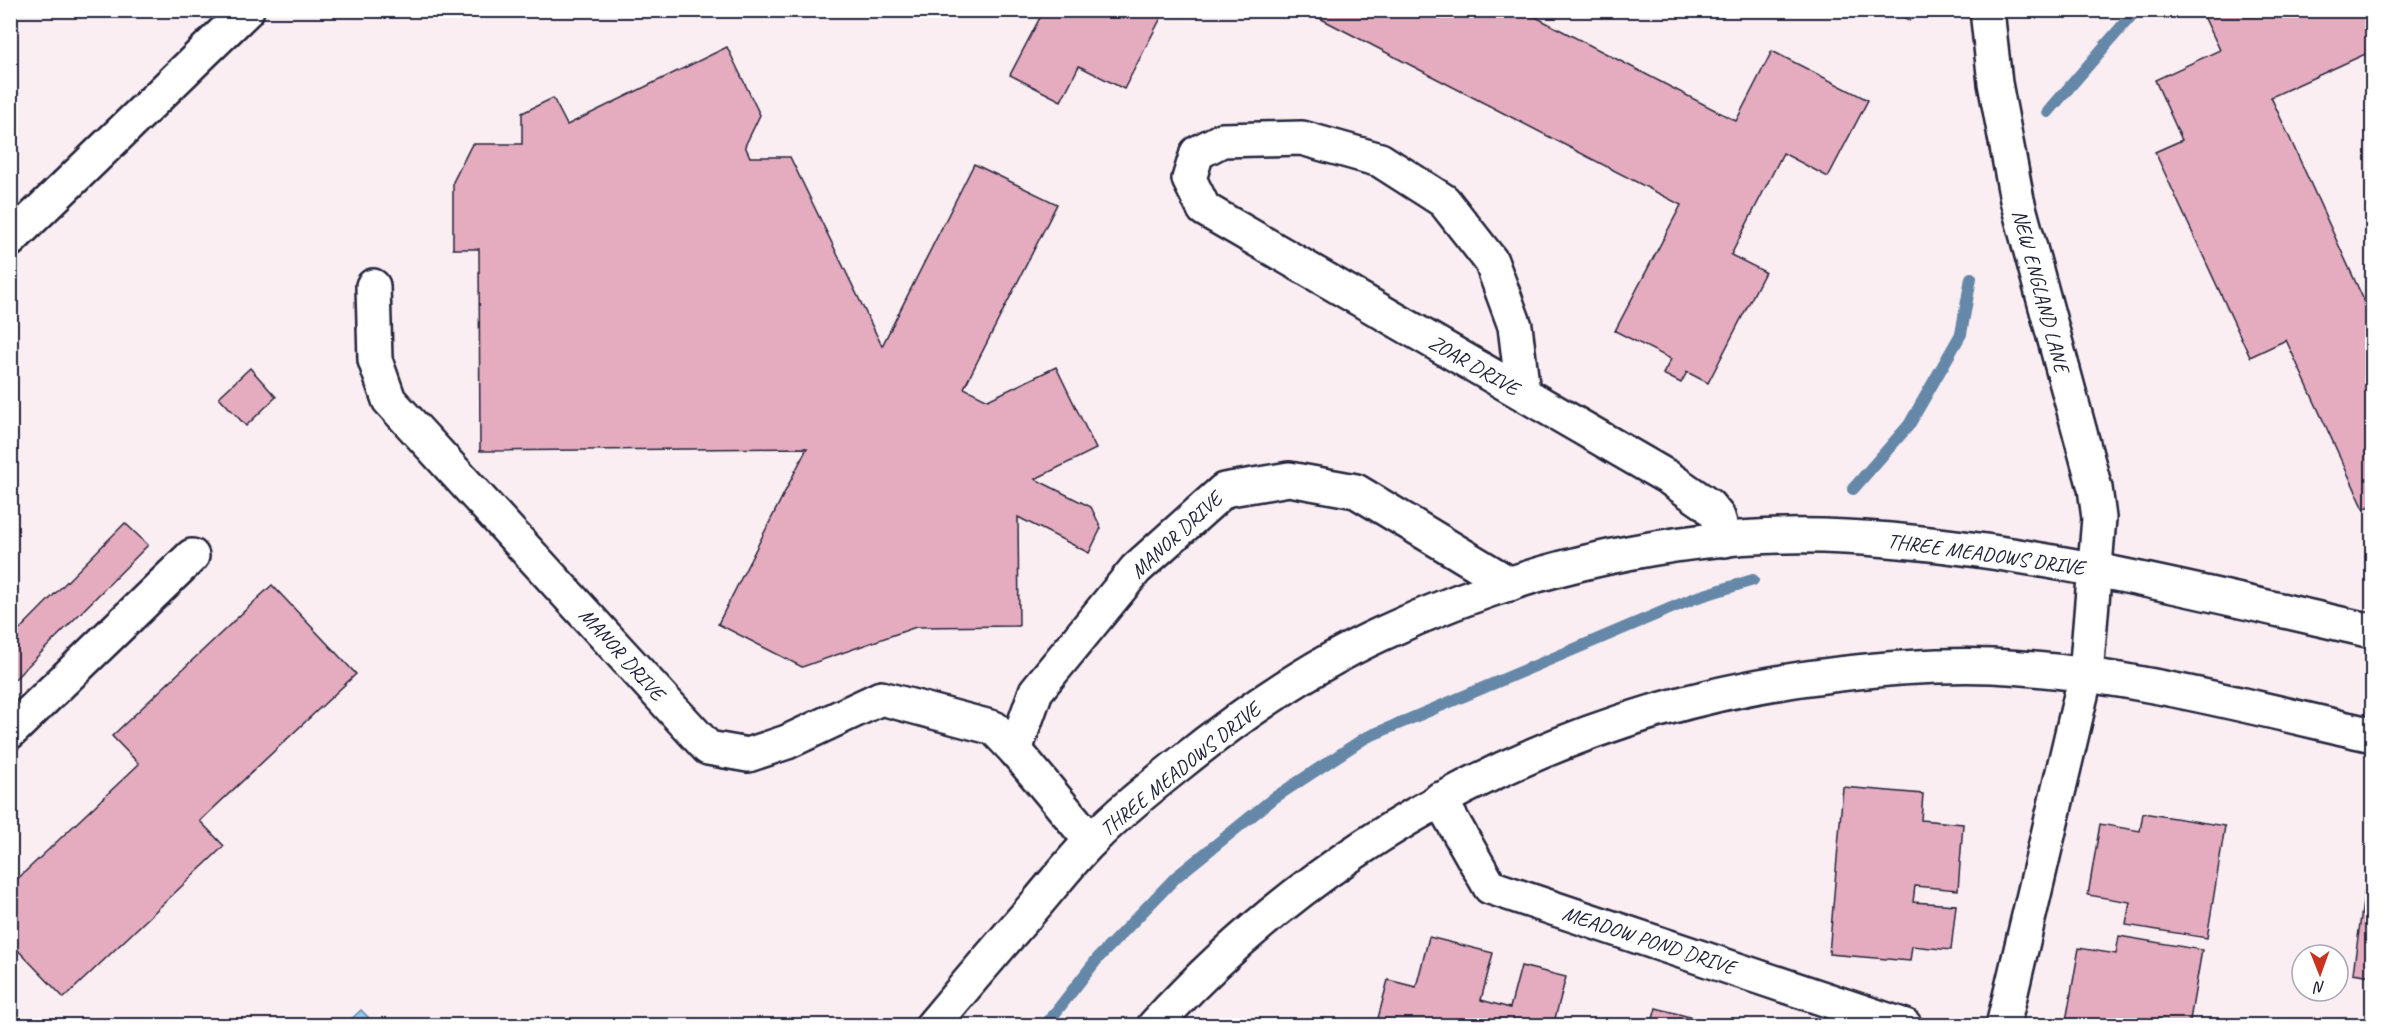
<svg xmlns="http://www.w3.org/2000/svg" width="2383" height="1036" font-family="Caveat,sans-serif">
<rect width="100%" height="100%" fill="#faeef2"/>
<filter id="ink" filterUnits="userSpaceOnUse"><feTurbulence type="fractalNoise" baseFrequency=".0167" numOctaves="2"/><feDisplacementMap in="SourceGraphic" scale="12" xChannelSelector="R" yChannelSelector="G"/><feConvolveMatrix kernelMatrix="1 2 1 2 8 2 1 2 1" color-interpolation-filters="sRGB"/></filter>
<g filter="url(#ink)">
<!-- water -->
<path fill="#92cbf1" stroke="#6587a8" stroke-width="1.5" d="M361,1010l15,15h-31z"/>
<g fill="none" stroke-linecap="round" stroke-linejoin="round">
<!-- stream -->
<g stroke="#6587a8" stroke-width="12">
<path d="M2048,112l88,-102"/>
<path d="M1853,489l56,-64 52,-91 10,-56"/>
<path d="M1045,1026l53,-68 78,-81 98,-79 91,-60 330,-140 58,-18"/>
</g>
</g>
<!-- building -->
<g fill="#e5acbf" stroke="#22223b" stroke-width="1.5">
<path d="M1044,10h121l-41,79 -45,-23 -18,35 -51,-26z"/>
<path d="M1304,10h218l214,111 36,-70 96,49 -40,77 -45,-24 -52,102 34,17 -57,111 -21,-11 -6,11 -18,-9 8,-15 -56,-28 66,-126z"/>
<path d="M1892,10h24l-6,11z"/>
<path d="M2201,10h171v41l-101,46 101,221v187l-8,4 -78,-169 -36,17 -95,-205 27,-12 -27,-60 65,-30z"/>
<path d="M727,47l33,68 -15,31 5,11h40l92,189 92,-182 83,40 -93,184 24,12 68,-33 40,82 -61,30 56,28 10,21 -12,25 -71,-36 1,109 -103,1 -114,40 -84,-43 89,-176 -327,3 -1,-202h-26v-67l19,-38h50v-31l31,-15 14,27z"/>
<path d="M250,368l26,29 -30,29 -27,-29z"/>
<path d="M125,523l23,22 -138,139v-45z"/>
<path d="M272,585l84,89 -156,147 24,25 -160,152 -54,-56v-56l129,-122 -27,-28z"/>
<path d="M1843,787l80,7 -2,26 42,4 -5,66 -43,-4 -2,16 43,3 -5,45 -39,-4 -2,15 -81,-7z"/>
<path d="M2143,813l82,13 -18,112 -81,-13 4,-23 -42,-7 12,-71 40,7z"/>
<path d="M2365,888l7,1v87l-19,-3z"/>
<path d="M2119,936l83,14 -13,76h-99l-24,-5 13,-73 37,6z"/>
<path d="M1429,937l64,16 -12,47 29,8 11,-42 45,11 -13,49h-177l12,-46 28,7z"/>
<path d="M1656,1008l60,16 -1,2h-64z"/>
<path d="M2361,1018l11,1v7h-12z"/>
</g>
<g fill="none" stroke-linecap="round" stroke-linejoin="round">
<!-- minor casing -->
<g stroke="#22223b" stroke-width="38">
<g id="minor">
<path d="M1987,10l8,73 22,117 78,288 4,30 -13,156 -83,352"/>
<path d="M373,286l2,74 14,40 319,348 40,7 39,-13 94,-44 113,30 21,22 76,91"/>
<path d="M1523,393l-8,-67 -24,-65 -47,-60 -64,-41 -78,-22 -80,2 -25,13 -8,26 15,30 465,269 39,27 10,12 7,23"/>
<path d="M10,732l182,-176"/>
<path d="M1015,750l21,-59 100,-122 88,-79 65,-11 67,12 154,93"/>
<path d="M1440,799l50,88 415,139"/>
<path d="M932,1026c35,-42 70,-83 106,-124 17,-20 34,-42 53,-61 26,-27 56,-51 86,-75 62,-50 130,-98 204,-132 140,-66 308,-106 464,-97 179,9 353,55 527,94"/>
<path d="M1154,1026c179,-197 421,-322 685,-352 51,-6 102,-10 153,-8 130,6 255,40 380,69"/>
</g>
</g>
<!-- highway casing -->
<g stroke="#22223b" stroke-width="38">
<path id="highway" d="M10,240l237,-230"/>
</g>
<!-- minor -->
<use href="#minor" stroke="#fff" stroke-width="33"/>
<!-- highway -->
<use href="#highway" stroke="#fff" stroke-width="33"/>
</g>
</g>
<g text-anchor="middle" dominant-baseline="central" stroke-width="5" stroke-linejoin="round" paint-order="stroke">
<!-- street labels -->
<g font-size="21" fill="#22223b" stroke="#fff">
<text transform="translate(2041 291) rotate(75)">NEW ENGLAND LANE</text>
<text transform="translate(1474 365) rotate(30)">ZOAR DRIVE</text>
<text transform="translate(1176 535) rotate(-43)">MANOR DRIVE</text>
<text transform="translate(1986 554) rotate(8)">THREE MEADOWS DRIVE</text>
<text transform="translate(622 654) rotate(48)">MANOR DRIVE</text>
<text transform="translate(1180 769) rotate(-39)">THREE MEADOWS DRIVE</text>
<text transform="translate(1649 940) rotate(18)">MEADOW POND DRIVE</text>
</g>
</g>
<!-- margin -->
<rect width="2383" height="1036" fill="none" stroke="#fff" stroke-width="36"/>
<rect x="18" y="18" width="2347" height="1000" fill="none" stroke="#22223b" stroke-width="2" filter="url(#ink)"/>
<!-- north arrow -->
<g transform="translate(2320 973) rotate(179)"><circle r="28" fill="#ffffff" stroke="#a7a7b1" stroke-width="1.5"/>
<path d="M0-4.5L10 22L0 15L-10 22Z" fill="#c8321e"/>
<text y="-9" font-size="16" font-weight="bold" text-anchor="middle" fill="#22223b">N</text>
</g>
</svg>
